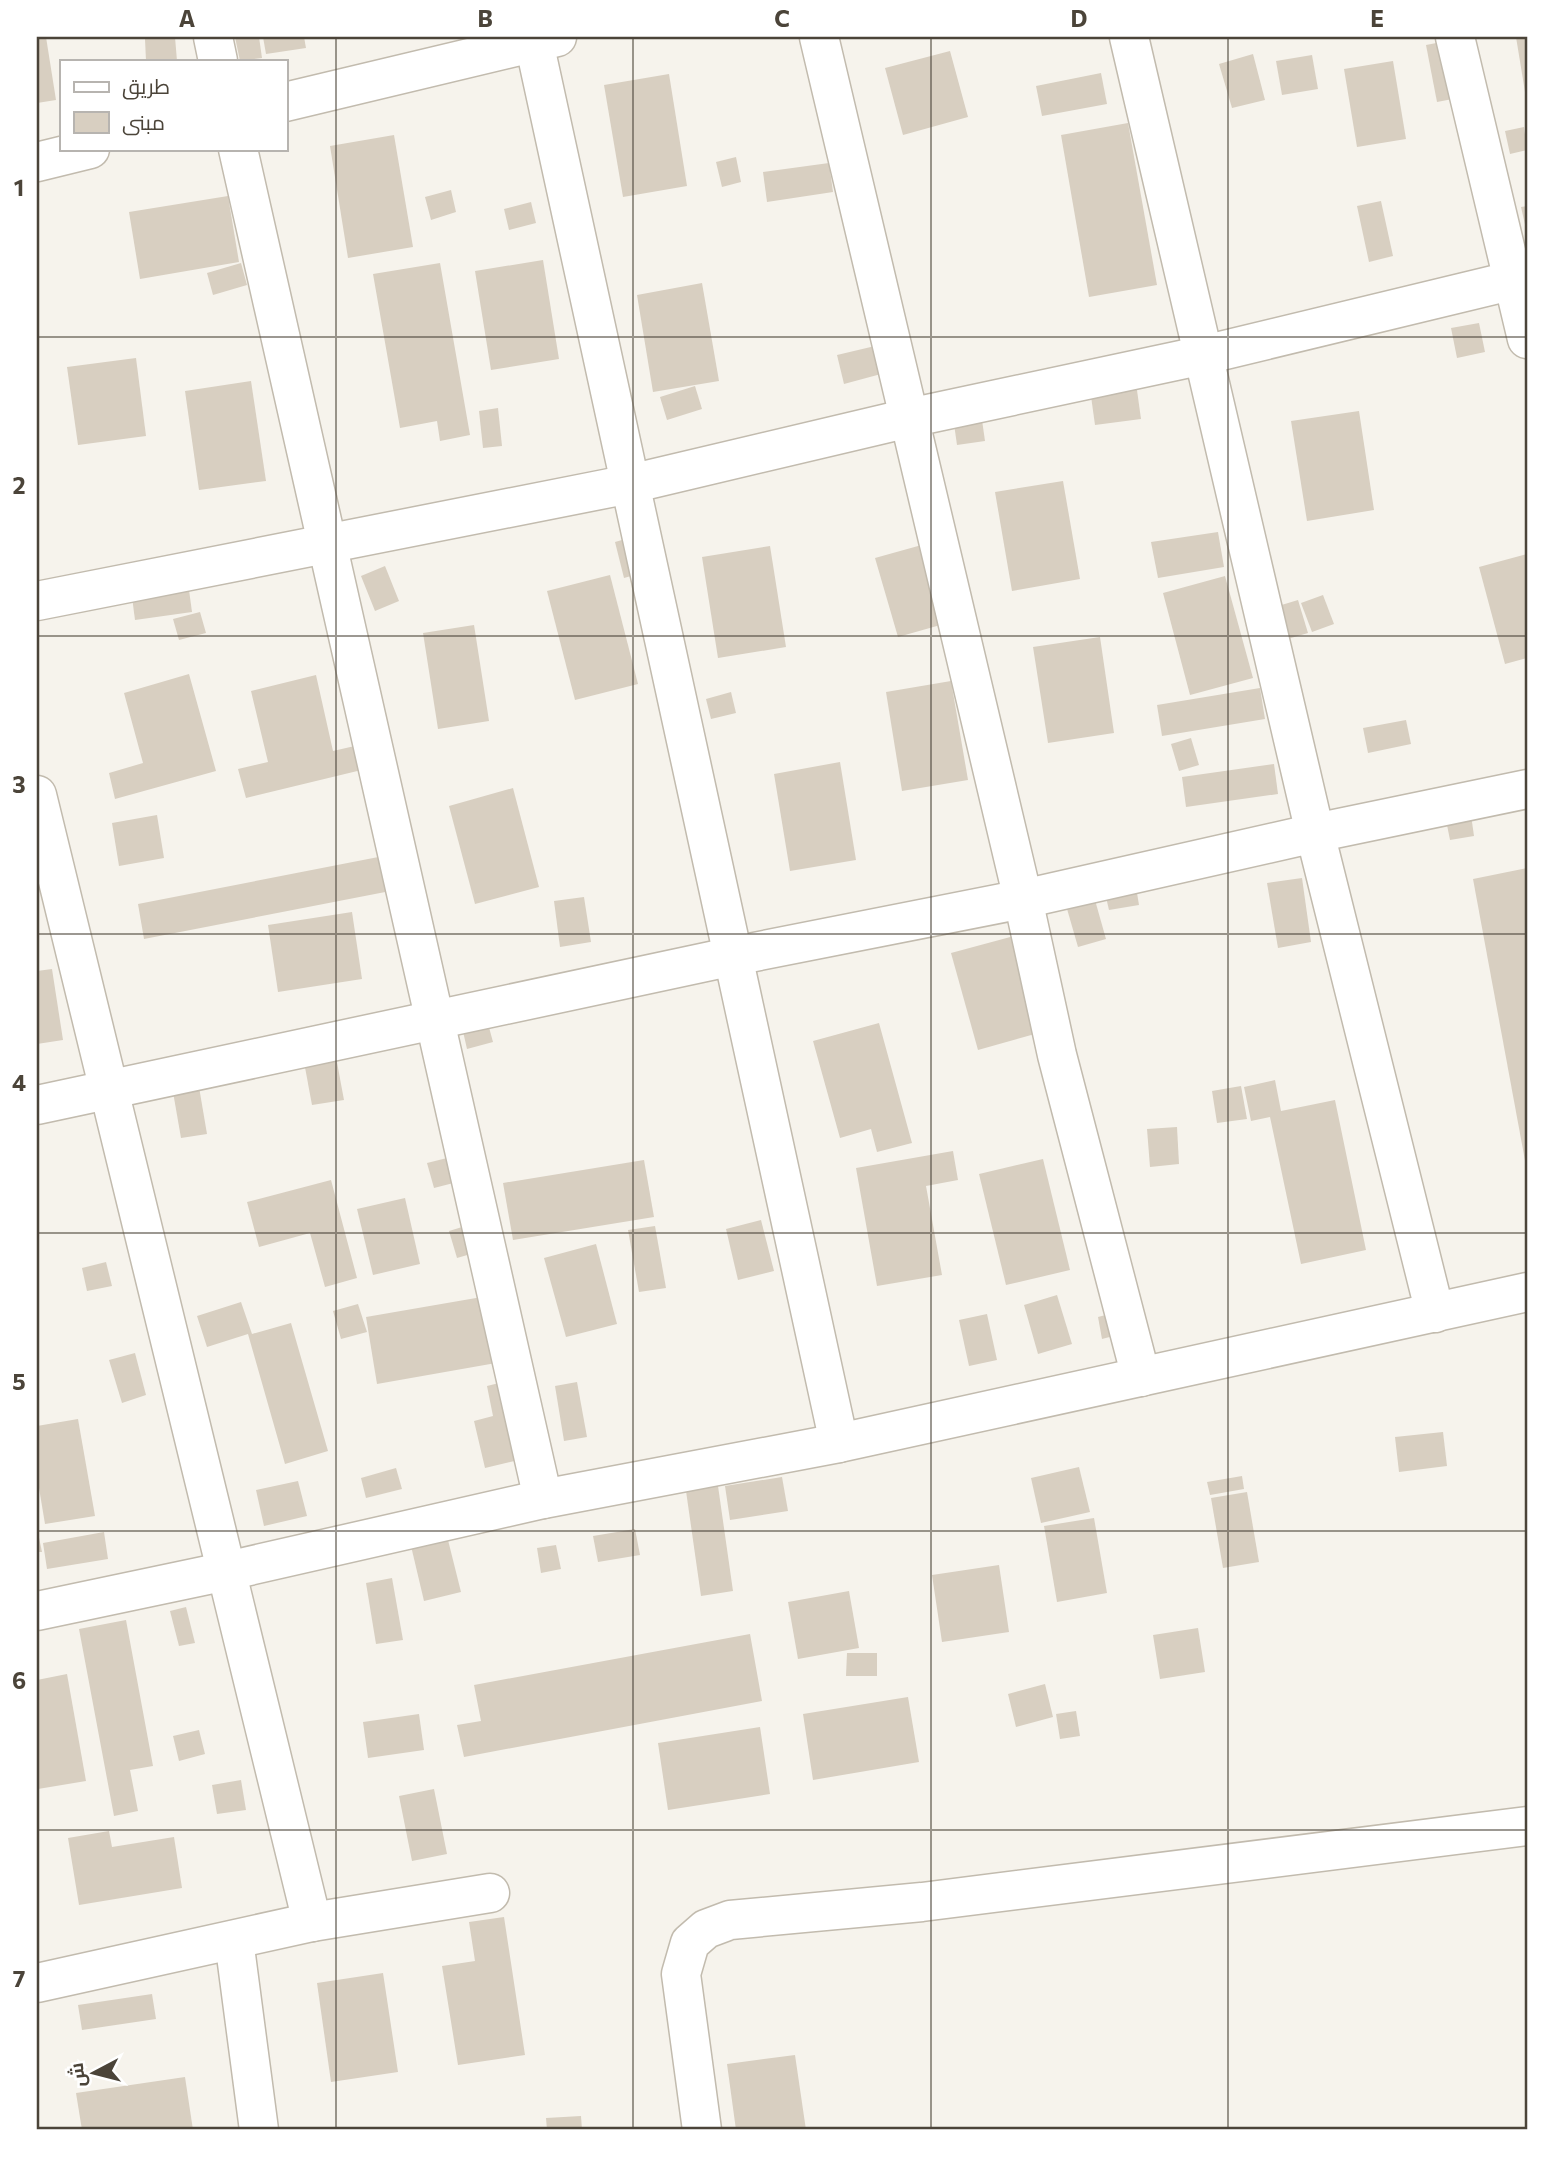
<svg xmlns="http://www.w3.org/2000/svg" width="1564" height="2167" font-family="Commissioner,Cairo,sans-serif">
<rect width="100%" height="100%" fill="#f6f3ec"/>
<!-- building -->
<g fill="#d8cfc1">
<path d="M37,37h9l10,63 -19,3z"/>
<path d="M175,37l2,24h-31l-1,-22z"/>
<path d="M235,37h24l3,21 -22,3z"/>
<path d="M263,37h41l2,11 -40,6z"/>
<path d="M1516,37h11v61h-1z"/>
<path d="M1452,40l11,57 -26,5 -11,-57z"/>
<path d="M950,51l18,66 -65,18 -18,-67z"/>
<path d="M1253,54l12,46 -33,8 -13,-44z"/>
<path d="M1312,55l6,34 -36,6 -6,-34z"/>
<path d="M1393,61l13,78 -49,8 -13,-78z"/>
<path d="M1101,73l6,31 -65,12 -6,-30z"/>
<path d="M669,74l18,112 -64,11 -19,-112z"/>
<path d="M1128,123l29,162 -68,12 -28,-162z"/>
<path d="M1524,127l3,23 -17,4 -5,-23z"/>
<path d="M394,135l19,112 -65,11 -18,-112z"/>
<path d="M736,157l5,25 -19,5 -6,-25z"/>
<path d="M829,163l4,29 -66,10 -4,-30z"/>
<path d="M451,190l5,22 -25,8 -6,-23z"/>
<path d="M228,196l11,66 -99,17 -11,-67z"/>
<path d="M1381,201l12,55 -24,6 -12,-56z"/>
<path d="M531,202l5,21 -27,7 -5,-21z"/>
<path d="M1527,206v23h-1l-5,-22z"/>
<path d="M543,260l16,99 -68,11 -16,-99z"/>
<path d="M241,263l6,22 -34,10 -6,-22z"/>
<path d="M440,263l30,172 -30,6 -3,-20 -37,7 -27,-154z"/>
<path d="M702,283l17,98 -66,11 -16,-97z"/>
<path d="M1479,323l6,29 -28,6 -6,-30z"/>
<path d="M875,346l6,28 -37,10 -7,-29z"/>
<path d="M136,358l10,78 -68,9 -11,-78z"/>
<path d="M251,381l15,100 -67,9 -14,-99z"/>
<path d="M1136,383l5,36 -46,6 -5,-36z"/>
<path d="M695,386l7,23 -35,11 -7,-23z"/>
<path d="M498,408l4,38 -19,2 -4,-37z"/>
<path d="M1359,411l15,99 -67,11 -16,-100z"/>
<path d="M982,420l3,21 -28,4 -3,-21z"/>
<path d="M1063,481l17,98 -68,12 -17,-99z"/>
<path d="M1218,532l6,35 -66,11 -7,-36z"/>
<path d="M636,536l9,36 -21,6 -9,-36z"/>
<path d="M936,541l22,79 -60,17 -23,-79z"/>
<path d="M770,546l16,101 -68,11 -16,-101z"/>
<path d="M1527,554v104l-22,6 -26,-97z"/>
<path d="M385,566l14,35 -24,10 -14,-35z"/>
<path d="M610,575l28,109 -63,16 -28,-109z"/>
<path d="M1225,576l28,102 -63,17 -27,-102z"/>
<path d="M189,590l3,22 -57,8 -3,-23z"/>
<path d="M1323,595l11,29 -22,8 -11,-29z"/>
<path d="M1298,600l10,33 -34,10 -9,-33z"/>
<path d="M200,612l6,21 -27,7 -6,-21z"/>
<path d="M474,625l15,96 -51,8 -15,-96z"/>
<path d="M1100,637l14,96 -66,10 -15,-96z"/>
<path d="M189,674l27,97 -101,28 -6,-26 34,-10 -19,-70z"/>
<path d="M316,675l17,76 39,-9 6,24 -132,32 -8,-29 30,-7 -17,-71z"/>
<path d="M951,681l17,99 -66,11 -16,-99z"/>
<path d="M1260,688l5,31 -103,17 -5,-31z"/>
<path d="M731,692l5,21 -25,6 -5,-20z"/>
<path d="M1406,720l5,24 -43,9 -5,-25z"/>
<path d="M1191,738l8,27 -20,6 -8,-27z"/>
<path d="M840,762l16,98 -66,11 -16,-97z"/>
<path d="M1274,764l4,30 -92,13 -4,-30z"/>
<path d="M513,788l26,99 -64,17 -26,-98z"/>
<path d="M157,815l7,43 -45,8 -7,-43z"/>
<path d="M1471,815l3,21 -24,4 -4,-20z"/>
<path d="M404,852l7,35 -267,52 -6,-35z"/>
<path d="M1527,868v298h-1l-53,-287z"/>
<path d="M1302,878l9,64 -33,6 -11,-65z"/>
<path d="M1091,886l15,53 -28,8 -15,-52z"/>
<path d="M1136,887l3,18 -30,5 -4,-17z"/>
<path d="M584,897l7,45 -31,5 -6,-46z"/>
<path d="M352,912l10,67 -84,13 -10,-67z"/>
<path d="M1014,936l28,96 -64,18 -27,-97z"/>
<path d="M52,969l11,71 -26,4v-73z"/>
<path d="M487,1020l6,22 -26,7 -5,-22z"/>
<path d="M879,1023l33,120 -35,9 -6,-23 -31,9 -27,-97z"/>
<path d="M336,1057l8,43 -32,5 -8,-43z"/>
<path d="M1275,1080l6,31 54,-11 31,150 -65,14 -31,-147 -19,4 -7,-34z"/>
<path d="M1241,1086l6,33 -30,4 -5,-32z"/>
<path d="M199,1087l8,47 -26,4 -8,-46z"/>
<path d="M1177,1127l2,37 -29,3 -3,-38z"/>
<path d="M953,1151l5,29 -32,6 16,89 -65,11 -21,-118z"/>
<path d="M463,1154l6,25 -35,9 -7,-25z"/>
<path d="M1043,1159l27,111 -64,15 -27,-111z"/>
<path d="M644,1160l10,57 -141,23 -10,-57z"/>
<path d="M331,1180l26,98 -32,9 -15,-54 -51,14 -12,-45z"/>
<path d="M405,1198l15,66 -47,11 -16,-66z"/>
<path d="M761,1220l13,51 -36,9 -12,-51z"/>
<path d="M472,1224l9,27 -24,7 -8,-27z"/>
<path d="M655,1226l11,62 -27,4 -11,-62z"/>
<path d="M596,1244l21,80 -51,13 -22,-79z"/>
<path d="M106,1262l6,24 -25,5 -5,-23z"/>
<path d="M505,1293l-9,70 -119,21 -11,-67z"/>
<path d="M1057,1295l15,49 -34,10 -14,-49z"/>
<path d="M241,1302l11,32 39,-11 37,128 -43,13 -37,-130 -41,13 -10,-31z"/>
<path d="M358,1304l9,28 -26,7 -8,-28z"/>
<path d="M1117,1312l4,22 -19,5 -4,-22z"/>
<path d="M987,1314l10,46 -28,6 -10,-46z"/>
<path d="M135,1353l11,42 -24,8 -13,-43z"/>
<path d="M519,1378l17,78 -51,12 -11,-47 19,-5 -6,-30z"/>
<path d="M577,1382l10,55 -23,4 -9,-55z"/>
<path d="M78,1419l17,97 -50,8 -8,-48v-50z"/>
<path d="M1443,1432l4,34 -48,6 -4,-35z"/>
<path d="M1079,1467l11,45 -49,11 -10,-45z"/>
<path d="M396,1468l6,21 -36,9 -5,-20z"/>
<path d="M1242,1476l2,13 -34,6 -3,-13z"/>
<path d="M782,1477l6,34 -58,9 -5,-34z"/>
<path d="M298,1481l9,35 -43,10 -8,-36z"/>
<path d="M718,1486l15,105 -32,5 -15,-105z"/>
<path d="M1247,1492l12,70 -36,6 -12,-70z"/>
<path d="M1094,1518l13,75 -50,9 -13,-76z"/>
<path d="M37,1528l5,24h-5z"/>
<path d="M635,1529l5,26 -42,7 -5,-26z"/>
<path d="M104,1532l4,27 -61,10 -4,-26z"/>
<path d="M447,1536l14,56 -37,9 -13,-55z"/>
<path d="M556,1545l5,24 -20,4 -4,-25z"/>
<path d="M999,1565l10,67 -67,10 -10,-67z"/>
<path d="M392,1578l11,62 -27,4 -10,-61z"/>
<path d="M849,1591l10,57 -61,11 -10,-57z"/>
<path d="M186,1607l9,36 -16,3 -9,-35z"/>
<path d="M126,1620l27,146 -23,4 8,41 -24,5 -35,-187z"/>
<path d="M1198,1628l7,44 -45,7 -7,-44z"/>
<path d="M750,1634l12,67 -298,56 -7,-32 24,-4 -7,-36z"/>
<path d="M847,1653h30v23h-31z"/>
<path d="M67,1674l19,107 -48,8 -1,-109z"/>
<path d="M1045,1684l8,33 -37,10 -8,-33z"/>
<path d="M908,1697l11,65 -106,18 -10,-66z"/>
<path d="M1076,1711l4,25 -20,3 -4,-25z"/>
<path d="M419,1714l5,36 -56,8 -5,-36z"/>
<path d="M760,1727l10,67 -102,16 -10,-67z"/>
<path d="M199,1730l6,24 -26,7 -6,-25z"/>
<path d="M241,1780l5,30 -29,4 -5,-29z"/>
<path d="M434,1789l13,65 -35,7 -13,-65z"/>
<path d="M109,1831l3,16 62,-10 8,51 -103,17 -11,-67z"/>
<path d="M504,1917l21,138 -67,10 -16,-99 33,-5 -6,-39z"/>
<path d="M383,1973l15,99 -67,10 -14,-99z"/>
<path d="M152,1994l4,25 -74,11 -4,-25z"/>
<path d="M795,2055l11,75h-70l-9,-66z"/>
<path d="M185,2077l8,53h-111l-6,-37z"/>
<path d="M581,2116l1,14h-35l-1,-12z"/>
</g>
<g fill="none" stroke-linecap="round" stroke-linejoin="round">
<!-- minor casing -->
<g stroke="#c2bbae" stroke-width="41">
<g id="minor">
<path d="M213,37l5,24"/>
<path d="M819,37l204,862 34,156 84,322"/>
<path d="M1129,37l186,796 120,480"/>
<path d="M1455,37l72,302"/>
<path d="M534,42l305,1401"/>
<path d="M285,102l272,-65"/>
<path d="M238,149l305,1350"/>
<path d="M37,162l53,-13"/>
<path d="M37,601l593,-117 279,-66 295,-63 323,-78"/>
<path d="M37,795l275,1127"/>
<path d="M37,1105l697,-149 289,-57 292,-66 212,-44"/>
<path d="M37,1611l190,-40 316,-72 296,-56 688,-151"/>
<path d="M234,1940l25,190"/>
<path d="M37,1983l275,-61 178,-29"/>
<path d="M702,2130l-21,-156 9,-31 16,-14 24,-9 192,-18 605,-76"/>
</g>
</g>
<!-- minor -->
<use href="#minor" stroke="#fff" stroke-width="38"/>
</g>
<!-- grid -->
<path fill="none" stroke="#4b4439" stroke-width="2" stroke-opacity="0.55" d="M336,37v2093M633,37v2093M931,37v2093M1228,37v2093M37,337h1490M37,636h1490M37,934h1490M37,1233h1490M37,1531h1490M37,1830h1490"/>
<!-- border -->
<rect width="1564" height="2167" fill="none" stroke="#ffffff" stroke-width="77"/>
<!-- legend -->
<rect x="60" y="60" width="228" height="91" fill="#ffffff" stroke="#b7b4b0" stroke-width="2"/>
<rect x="74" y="82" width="35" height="10" fill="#ffffff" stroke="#b7b4b0" stroke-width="2"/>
<text x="122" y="94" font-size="21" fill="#4b4439">طريق</text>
<rect x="74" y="112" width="35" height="21" fill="#d8cfc1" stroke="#b7b4b0" stroke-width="2"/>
<text x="122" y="130" font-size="21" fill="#4b4439">مبنى</text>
<!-- north arrow -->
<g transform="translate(94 2073) rotate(263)" stroke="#ffffff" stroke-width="5" paint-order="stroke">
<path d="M0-5L12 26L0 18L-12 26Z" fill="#4b4439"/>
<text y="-10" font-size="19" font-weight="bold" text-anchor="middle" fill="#4b4439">ش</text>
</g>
<rect x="38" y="38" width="1488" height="2090" fill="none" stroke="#4b4439" stroke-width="2.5"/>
<g font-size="23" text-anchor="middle" font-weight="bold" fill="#4b4439">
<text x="187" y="27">A</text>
<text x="485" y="27">B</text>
<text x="782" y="27">C</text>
<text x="1079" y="27">D</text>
<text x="1377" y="27">E</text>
<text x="19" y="196">1</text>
<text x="19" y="494">2</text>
<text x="19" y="793">3</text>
<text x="19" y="1091">4</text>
<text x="19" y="1390">5</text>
<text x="19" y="1689">6</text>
<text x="19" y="1987">7</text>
</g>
</svg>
